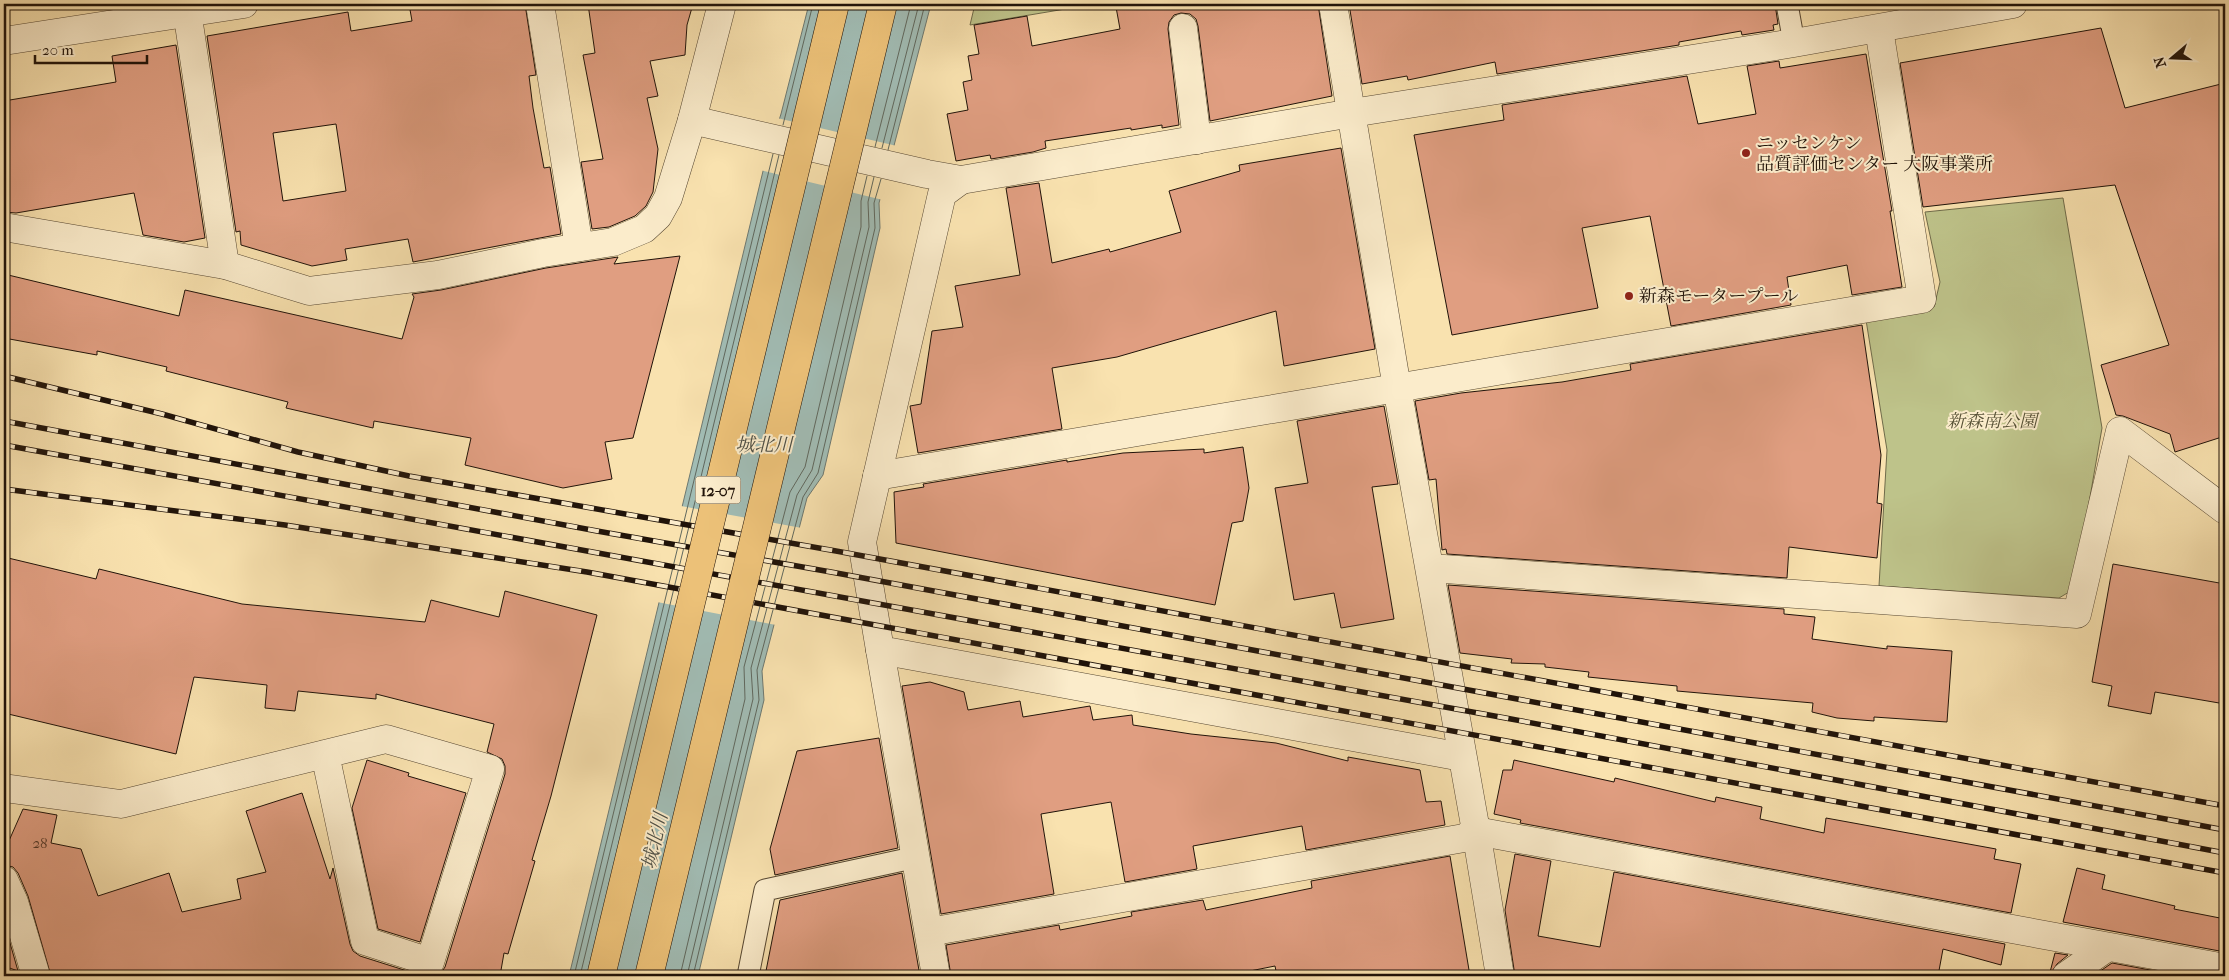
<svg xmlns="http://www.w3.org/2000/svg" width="2229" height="980" font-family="'IM FELL French Canon','Noto Serif JP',serif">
<rect width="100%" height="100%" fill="#f9e2af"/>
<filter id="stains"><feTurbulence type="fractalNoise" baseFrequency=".004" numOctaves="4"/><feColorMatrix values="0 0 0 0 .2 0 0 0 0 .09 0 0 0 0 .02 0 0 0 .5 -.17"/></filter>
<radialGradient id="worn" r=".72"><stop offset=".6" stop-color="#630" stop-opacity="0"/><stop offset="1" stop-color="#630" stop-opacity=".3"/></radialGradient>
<!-- green -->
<g fill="#bec38a" stroke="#6f6b4a">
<path d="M975,4h120l-125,21z"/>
<path d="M2063,198l39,230 -28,161 -15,9 -180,-12 8,-136 -21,-130 68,-13 6,-25 -15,-70z"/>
</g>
<!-- water -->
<path fill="#a1bcb4" stroke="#6d7870" d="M809,4h122l-52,199 1,25 -57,247 -16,23 -45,173 2,29 -66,276h-129l195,-809 17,-53z"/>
<!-- pier -->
<g fill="#f9e2af">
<path d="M777,118l120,28 -14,54 -123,-30z"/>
<path d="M681,506l121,22 -26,97 -119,-23z"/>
</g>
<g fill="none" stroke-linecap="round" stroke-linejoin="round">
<!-- shore -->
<g stroke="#60685e" stroke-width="1">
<path d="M783,125l30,-121"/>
<path d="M875,147l36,-143"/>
<path d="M882,148l37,-144"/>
<path d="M888,150l37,-146"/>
<path d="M574,976l199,-822"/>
<path d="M580,976l199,-821"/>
<path d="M680,976l65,-277 -1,-32 46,-175 15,-25 56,-240v-26l6,-25"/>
<path d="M687,976l66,-277 -2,-31 46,-173 15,-25 57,-243 -1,-25 6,-25"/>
<path d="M693,976l66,-276 -2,-30 46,-173 15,-24 57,-245 -1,-25 7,-24"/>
</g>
</g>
<!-- building -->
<g fill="#e09e81" stroke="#201309" fill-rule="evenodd">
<path d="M409,4h116l11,71 -7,1 4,32 11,60 6,-1 11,67 -148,28 -5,-23 -63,10 2,11 -35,6 -71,-21 -1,-14 -4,1 -29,-196 141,-24 3,19 61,-10zM336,124l10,67 -63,10 -10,-68z"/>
<path d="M588,4h105l-6,21 -2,30 -35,6 8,35 -11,2 11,51 -5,43 -7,14 -11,10 -26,11 -17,2 -11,-67 22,-3 -20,-104 12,-2z"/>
<path d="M1136,4h182l14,92 -122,25 -12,-95 -2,-7 -6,-5 -9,-1 -7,2 -5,7 -1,7 11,96 -17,3v-3l-31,5v-2l-86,13 1,7 -13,4 -42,7 -1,-4 -34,6 -9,-47 21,-4 -5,-28 9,-2 -4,-24 11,-2 -5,-29 53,-9 5,30 88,-17 -4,-22z"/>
<path d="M1349,4h426l3,20 -5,1 1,5 -32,5 -1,-4 -62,11v3l-182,29 -2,-12 -87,18 -1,-4 -45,8z"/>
<path d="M2101,28l24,80 100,-25v353l-50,16 -5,-18 -47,-18 -7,-1 -15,-50 68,-20 -54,-160 -192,22 -23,-144z"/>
<path d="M176,45l29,193 -21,4 -41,-7 -9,-42 -118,20 -12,-1v-111l112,-19 -4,-26z"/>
<path d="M1866,54l26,157h-2l12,76 -50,8 -5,-30 -60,12 4,28 -120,21 -21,-110 -68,12 16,80 -146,27 -38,-200 90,-15 -2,-15 185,-29 11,48 58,-10 -9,-48 32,-5 1,7z"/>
<path d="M1341,148l34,201 -91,17 -8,-55 -159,46 -65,11 10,61 -144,24 -8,-47 11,-2 11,-73 31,-4 -8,-41 65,-11 -14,-87 33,-5 13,80 57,-14 1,3 71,-20 -12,-41 71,-20 -1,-6z"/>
<path d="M680,256l-47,182 -28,4 7,37 -49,9 -98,-23 6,-27 -97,-17 -1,7 -87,-20 2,-6 -122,-31 1,-4 -70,-16v4l-93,-17v-64l175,42 6,-26 217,49 12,-42 -2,-3 29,-4 105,-22 72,-11 -4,7z"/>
<path d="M1862,325l19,130 -4,48 5,1 -5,54 -88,-11 -2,31 -340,-24 -1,-5 -4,1 -6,-71 -7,1 -14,-79 46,-8 101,-11 69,-12 -1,-6z"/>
<path d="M1384,406l14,78 -26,3 22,132 -53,9 -7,-35 -40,7 -19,-112 33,-5 -11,-62z"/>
<path d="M1243,447l6,41 -6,33 -11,2 -17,82 -319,-62 -2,-51 30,-5 -1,-3 144,-24v2l56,-9 81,-4v4z"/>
<path d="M4,557l92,22 3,-10 143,35 183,18 6,-22 68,17 6,-26 92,24 -46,181 -19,64 3,1 -27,93 -4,-1 -4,23h-65l6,-3 4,-6 60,-193v-8l-3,-7 -15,-7 7,-28 -118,-30v5l-78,-8 -3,20 -30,-3 2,-23 -73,-8 -18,77 -172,-41z"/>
<path d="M2113,564l112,20v120l-70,-12 -4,22 -43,-8 4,-20 -20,-4z"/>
<path d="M1448,585l336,24v5l31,3 -3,22 75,10v-3l65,5 -5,71 -73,-5v4l-37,-3 -25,-6 1,-9 -136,-12v-5l-89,-9 1,-5 -44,-5v-3l-34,-1 1,-4 -52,-6z"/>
<path d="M930,682l34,10 4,18 52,-9 3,16 67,-11 3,14 39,-5 1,10 58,9 85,9 72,18v-4l72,13 6,32 15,-1 4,24 -139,25 -4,-24 -109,20 4,23 -72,13 -14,-80 -70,12 13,80 -113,20 -39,-228z"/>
<path d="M879,738l19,110 -123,27 -5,-26 27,-98z"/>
<path d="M367,760l42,13 -1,3 58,17 -46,149 -42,-13 -26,-121z"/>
<path d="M1514,760l100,22 1,-4 100,24 1,-5 46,10 -2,12 64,14 2,-15 170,31 -2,10 27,5 -10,49 -491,-90 1,-3 -27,-6 9,-44h9z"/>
<path d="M302,793l28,86 3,-11 17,76 3,7 7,5 63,20h-372l-23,-80 -10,-23 -5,-6 -9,-2v-13l19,-43 34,6 -6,28 30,6 17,47 71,-23 13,39 59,-13 -4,-20 29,-7 -20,-61z"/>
<path d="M1515,854l36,7 -13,75 62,11 14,-75 391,72 -4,21 -58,-16 -5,27h-423l-10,-66z"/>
<path d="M1450,856l20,120h-193l-2,-10 -50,10h-274l-5,-31 113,-20 1,5 72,-14 -1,-4 72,-12 3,10 106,-22 -1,-7z"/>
<path d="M2077,868l28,7 -3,14 73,17 -1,3 51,10v33l-162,-30z"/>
<path d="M902,873l18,103h-155l15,-76z"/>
<path d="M4,922l14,49 -14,-5z"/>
<path d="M2055,953l13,2 -11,9 -8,12z"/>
<path d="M2112,963l71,13h-90z"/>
</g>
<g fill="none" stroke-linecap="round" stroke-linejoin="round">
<!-- service casing -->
<g stroke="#564732" stroke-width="23">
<g id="service">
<path d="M1787,4l7,39"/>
<path d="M748,976l17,-86 152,-33"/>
</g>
</g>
<!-- minor casing -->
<g stroke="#564732" stroke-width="29">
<g id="minor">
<path d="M186,4l39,261"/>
<path d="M540,4l39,243"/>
<path d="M1333,4l62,372 81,455 24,145"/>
<path d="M1183,28l14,112"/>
<path d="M4,41l240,-37"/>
<path d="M692,120l235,54 34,6 391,-67 442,-70 219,-39"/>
<path d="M961,180l-19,14 -80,348 18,108 582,107"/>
<path d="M4,227l221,38 84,26 129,-16 105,-22 70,-11 31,-13 14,-13 10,-18 24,-78 30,-116"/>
<path d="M877,476l1045,-177 -43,-270"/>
<path d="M1430,568l647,46 43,-183 105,79"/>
<path d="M4,788l117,16 265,-65 104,30 -60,193 -65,-21 -40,-187"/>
<path d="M4,880l10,22 22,74"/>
<path d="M929,932l535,-94 12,-7 749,137"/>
<path d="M2066,976l40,-28"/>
</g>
</g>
<!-- tertiary casing -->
<g stroke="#564732" stroke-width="29">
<path id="tertiary" d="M880,650l56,326"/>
</g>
<!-- service -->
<use href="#service" stroke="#fbeccb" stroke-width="21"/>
<!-- minor -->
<use href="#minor" stroke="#fbeccb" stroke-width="28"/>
<!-- tertiary -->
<use href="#tertiary" stroke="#fbeccb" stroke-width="28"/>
<!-- rail casing -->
<g stroke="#201309" stroke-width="5.5">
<g id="rail">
<path d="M4,376l158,38 136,38 111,24 427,75 1389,255"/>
<path d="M4,421l593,110 234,41 1394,258"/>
<path d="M4,445l1507,274 714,134"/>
<path d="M4,489l281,36 302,47 1638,301"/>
</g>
</g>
<!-- rail -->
<use href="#rail" stroke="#fbeccb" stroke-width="4" stroke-dasharray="11" stroke-linecap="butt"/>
<!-- motorway-bridge casing -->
<g stroke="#201309" stroke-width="29" stroke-linecap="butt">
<g id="motorway-bridge">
<path d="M601,976l234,-972"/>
<path d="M649,976l234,-972"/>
</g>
</g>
<!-- motorway-bridge -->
<use href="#motorway-bridge" stroke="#ecc178" stroke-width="28"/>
</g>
<!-- markers -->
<g fill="#8f2418" stroke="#fbeccb" stroke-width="2">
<circle cx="1746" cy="153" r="5"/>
<circle cx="1629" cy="296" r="5"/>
</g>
<g text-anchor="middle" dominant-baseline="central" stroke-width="4" stroke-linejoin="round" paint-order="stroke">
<!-- number labels -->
<g font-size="15" fill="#503627">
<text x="40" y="843">28</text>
</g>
<!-- shield labels -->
<rect fill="#fbeccb" stroke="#625443" stroke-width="1" x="695.5" y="476.5" width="45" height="27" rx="4"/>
<g font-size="16" font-weight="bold" fill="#201309">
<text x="718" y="490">12-07</text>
</g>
<!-- poi labels -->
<g font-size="18" fill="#201309" stroke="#fbeccb" text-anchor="start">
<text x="1756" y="143">ニッセンケン<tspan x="1756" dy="21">品質評価センター 大阪事業所</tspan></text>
<text x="1639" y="296">新森モータープール</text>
</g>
<!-- park labels -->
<g font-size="18" font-style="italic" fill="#575136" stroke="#fbeccb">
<text x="1992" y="421">新森南公園</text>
</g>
<!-- water labels -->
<g font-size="19" font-style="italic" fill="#4d4e45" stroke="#fbeccb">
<text x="764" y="445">城北川</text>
<text transform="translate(655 841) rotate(-77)">城北川</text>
</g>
</g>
<!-- margin -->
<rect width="2229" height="980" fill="none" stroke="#f9e2af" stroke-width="20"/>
<rect x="5" y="5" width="2219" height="970" fill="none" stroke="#201309" stroke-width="2.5"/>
<rect x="10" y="10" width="2209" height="960" fill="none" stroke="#201309"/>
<!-- north arrow -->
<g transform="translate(2172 58) rotate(251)" stroke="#fbeccb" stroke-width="4" paint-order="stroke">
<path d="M0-4L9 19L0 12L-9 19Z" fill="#201309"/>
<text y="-8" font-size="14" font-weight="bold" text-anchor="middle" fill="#201309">N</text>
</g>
<!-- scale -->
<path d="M35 55v8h112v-8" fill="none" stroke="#201309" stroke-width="2.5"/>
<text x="42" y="55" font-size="15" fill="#201309" stroke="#fbeccb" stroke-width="4" paint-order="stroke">20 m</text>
<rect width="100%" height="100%" filter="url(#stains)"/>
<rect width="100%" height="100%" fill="url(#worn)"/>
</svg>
